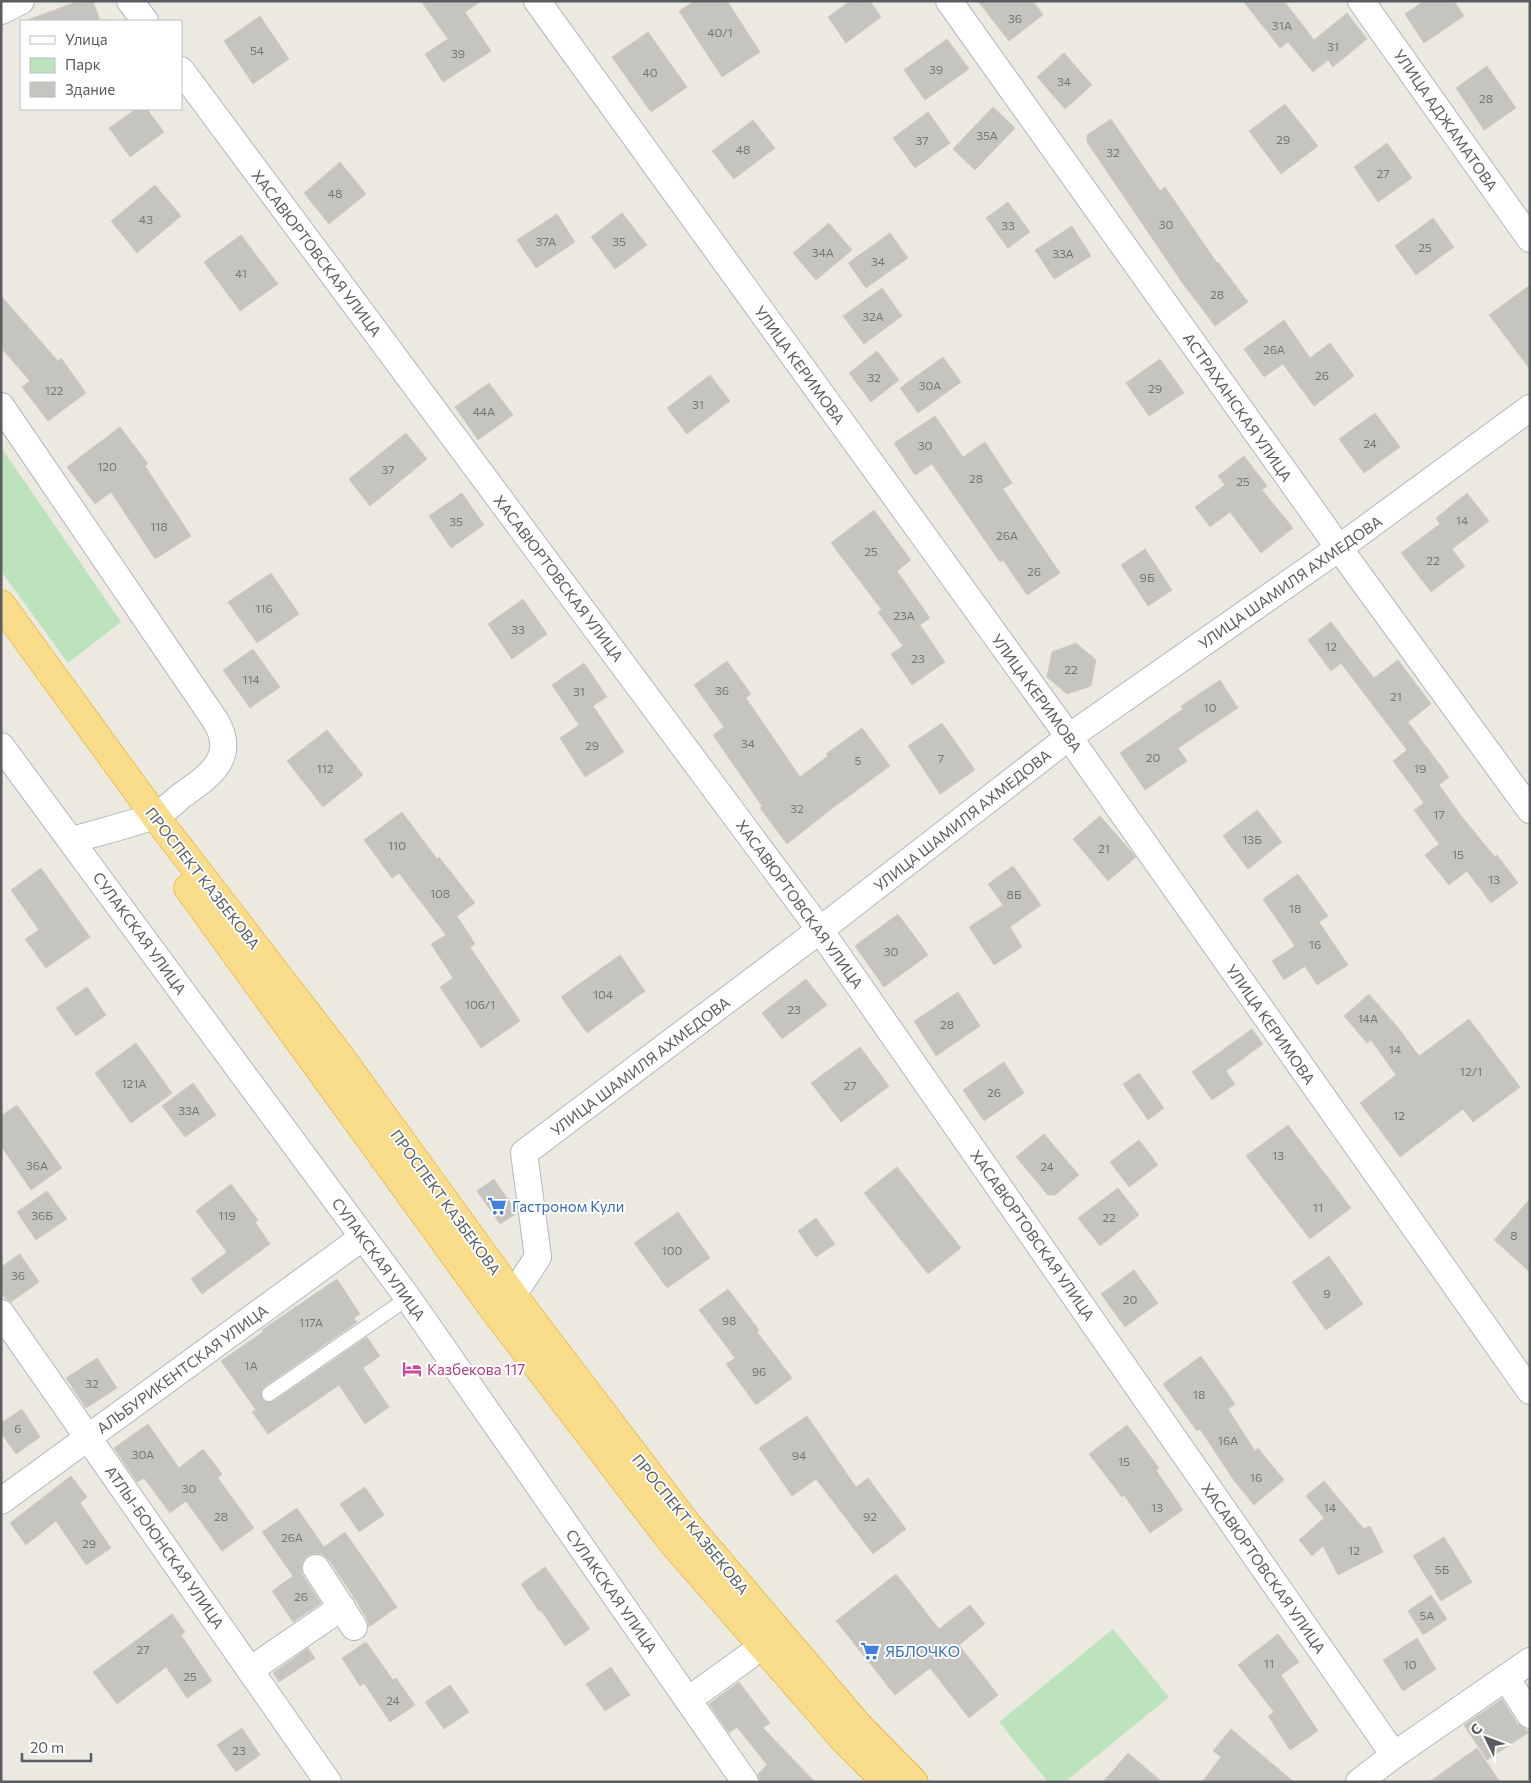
<svg xmlns="http://www.w3.org/2000/svg" width="1531" height="1783" font-family="Commissioner,sans-serif">
<rect width="100%" height="100%" fill="#ece9e0"/>
<!-- green -->
<g fill="#bde3bd">
<path d="M1,447l120,175 -53,41 -67,-92z"/>
<path d="M1113,1629l56,68 -104,85h-17l-49,-60z"/>
</g>
<!-- building -->
<g fill="#c6c4be" stroke="#d0cbbf">
<path d="M79,1h14l7,20h-69l-1,-2z"/>
<path d="M421,1h60l-16,11 26,39 -48,31 -18,-28 23,-15z"/>
<path d="M695,1h32l33,51 -38,25 -43,-66z"/>
<path d="M850,1h20l11,16 -35,26 -18,-26z"/>
<path d="M978,1h55l10,14 -34,26z"/>
<path d="M1243,1h41l30,39 33,-27 20,26 -34,28 -5,-7 -15,12 -25,-30 -8,6z"/>
<path d="M1424,1h30l10,15 -40,27 -19,-29z"/>
<path d="M260,16l29,43 -36,25 -29,-43z"/>
<path d="M648,32l39,55 -36,25 -39,-55z"/>
<path d="M947,39l22,30 -44,31 -21,-30z"/>
<path d="M1064,53l28,32 -27,24 -28,-32z"/>
<path d="M1487,66l29,42 -32,22 -28,-42z"/>
<path d="M1285,104l33,42 -37,28 -32,-43z"/>
<path d="M993,107l22,21 -40,42 -22,-21z"/>
<path d="M136,109h11l17,23 -34,25 -21,-29z"/>
<path d="M928,112l22,31 -35,25 -22,-30z"/>
<path d="M1111,119l49,72 5,-4 52,76 1,-1 30,40 -33,24 -34,-45 -94,-139v-7z"/>
<path d="M753,120l22,28 -41,31 -22,-28z"/>
<path d="M1387,143l25,35 -34,24 -24,-35z"/>
<path d="M340,162l26,32 -37,30 -25,-31z"/>
<path d="M155,185l26,31 -44,37 -26,-32z"/>
<path d="M1008,202l22,30 -22,16 -22,-30z"/>
<path d="M622,213l25,32 -32,24 -24,-32z"/>
<path d="M557,214l18,28 -39,26 -19,-28z"/>
<path d="M1433,218l21,29 -38,28 -21,-29z"/>
<path d="M829,223l23,27 -36,30 -23,-27z"/>
<path d="M1072,226l19,30 -37,23 -19,-29z"/>
<path d="M890,233l18,25 -42,30 -18,-25z"/>
<path d="M241,235l37,49 -38,27 -36,-49z"/>
<path d="M1530,285v84l-41,-54z"/>
<path d="M882,288l20,28 -38,28 -21,-28z"/>
<path d="M1,296l57,65 3,-3 25,35 -38,28 -26,-34 8,-6 -29,-33z"/>
<path d="M1284,320l26,38 20,-15 24,33 -40,30 -31,-42 -19,13 -20,-28z"/>
<path d="M877,351l22,29 -28,22 -22,-29z"/>
<path d="M943,357l18,25 -43,31 -18,-25z"/>
<path d="M1160,359l24,34 -35,23 -23,-33z"/>
<path d="M710,375l20,26 -43,33 -20,-26z"/>
<path d="M489,383l24,32 -35,25 -23,-33z"/>
<path d="M1375,413l25,34 -36,26 -25,-34z"/>
<path d="M935,416l28,41 22,-15 27,41 -9,6 57,84 -33,22 -24,-35 -3,2 -68,-98 -17,11 -21,-32z"/>
<path d="M120,427l28,37 -3,2 46,70 -36,23 -44,-67 -16,12 -28,-37z"/>
<path d="M406,433l21,26 -57,47 -21,-27z"/>
<path d="M1244,456l23,30 -5,4 31,38 -32,25 -31,-41 -20,15 -15,-20 30,-22 -7,-9z"/>
<path d="M462,493l22,32 -33,23 -22,-32z"/>
<path d="M1467,493l22,28 -37,28 13,17 -34,26 -30,-39 39,-29 -4,-6z"/>
<path d="M874,510l37,50 -14,11 33,47 -10,7 25,37 -33,23 -21,-31 12,-8 -25,-34 4,-2 -51,-67z"/>
<path d="M1145,549l27,41 -24,16 -27,-41z"/>
<path d="M271,573l28,41 -42,29 -29,-41z"/>
<path d="M523,599l24,35 -35,25 -24,-35z"/>
<path d="M1331,622l43,56 24,-18 33,44 -23,18 41,55 -10,8 23,32 33,40 2,-2 21,28 -27,20 -24,-32 -18,14 -24,-30 14,-11 -25,-34 10,-7 -31,-42 14,-11 -66,-87 -10,8 -23,-31z"/>
<path d="M1076,643l20,17 -5,26 -24,8 -20,-17 5,-25z"/>
<path d="M253,649l27,38 -30,21 -27,-38z"/>
<path d="M727,661l24,33 -5,4 54,79 28,-21 -2,-2 36,-26 28,38 -56,41 -47,37 -27,-36 2,-2 -49,-71 11,-8 -30,-42z"/>
<path d="M584,663l23,34 -14,9 31,46 -39,25 -25,-39 19,-13 -27,-40z"/>
<path d="M1220,680l18,28 -60,40 9,13 -42,29 -25,-37 63,-44 -2,-3z"/>
<path d="M942,723l33,47 -35,24 -32,-48z"/>
<path d="M327,730l36,45 -40,32 -36,-46z"/>
<path d="M1257,810l25,32 -34,27 -25,-33z"/>
<path d="M402,812l35,47 2,-2 36,46 -18,13 18,28 -5,3 50,74 -39,27 -41,-61 13,-9 -22,-34 15,-9 -47,-62 -7,5 -28,-38z"/>
<path d="M1100,816l36,41 -28,24 -35,-42z"/>
<path d="M1013,866l28,39 -31,22 12,20 -28,18 -25,-38 34,-22 -15,-21z"/>
<path d="M41,868l49,69 -44,31 -21,-29 14,-9 -28,-40z"/>
<path d="M1298,874l30,42 -9,6 29,43 -31,20 -12,-19 -21,14 -12,-19 23,-15 -32,-47z"/>
<path d="M898,914l30,41 -44,32 -29,-41z"/>
<path d="M620,955l25,36 -58,42 -26,-36z"/>
<path d="M806,979l21,26 -45,34 -20,-26z"/>
<path d="M87,987l19,28 -30,21 -20,-28z"/>
<path d="M958,992l22,34 -44,30 -22,-35z"/>
<path d="M1369,994l31,36 19,26 50,-37 51,68 -47,35 -10,-13 -63,48 -40,-54 36,-28 -25,-35 -4,3 -23,-27z"/>
<path d="M1252,1029l11,15 -37,27 9,13 -23,16 -20,-28z"/>
<path d="M136,1043l36,50 -41,30 -36,-50z"/>
<path d="M860,1047l29,39 -48,36 -30,-39z"/>
<path d="M1004,1062l20,31 -40,28 -21,-31z"/>
<path d="M1139,1073l25,35 -16,12 -25,-36z"/>
<path d="M193,1083l23,32 -31,22 -23,-31z"/>
<path d="M17,1105l45,63 -31,22 -30,-44v-30z"/>
<path d="M1288,1125l63,83 -41,31 -64,-83z"/>
<path d="M1044,1134l35,41 -24,20h-7l-32,-38z"/>
<path d="M1139,1140l19,25 -29,22 -19,-25z"/>
<path d="M897,1167l64,81 -33,26 -64,-81z"/>
<path d="M494,1179l23,34 -17,11 -23,-33z"/>
<path d="M231,1184l27,36 -3,2 15,22 -68,50 -11,-15 36,-27 -31,-41z"/>
<path d="M1118,1188l21,27 -39,31 -22,-28z"/>
<path d="M47,1191l20,28 -31,21 -19,-28z"/>
<path d="M1530,1199v73l-36,-32z"/>
<path d="M678,1212l32,46 -43,30 -33,-45z"/>
<path d="M816,1218l19,26 -19,13 -18,-26z"/>
<path d="M20,1254l19,28 -28,20 -5,-3 -5,-6v-26z"/>
<path d="M1329,1256l34,48 -37,26 -34,-48z"/>
<path d="M1134,1270l24,33 -33,24 -24,-33z"/>
<path d="M337,1279l23,35 -6,4 3,4 -93,65 -3,4 1,8 4,3 8,-1 93,-64 13,19 -17,12 26,39 -24,17 -26,-39 -71,49 -16,-22 4,-2 -35,-49 42,-29 -1,-2z"/>
<path d="M728,1289l31,41 -2,2 35,46 -36,27 -30,-41 9,-6 -36,-48z"/>
<path d="M1201,1356l34,48 -7,5 27,42 3,-3 26,32 -30,25 -21,-26 -33,-50 -3,2 -34,-47z"/>
<path d="M97,1358l20,30 -31,20 -20,-30z"/>
<path d="M22,1409l18,28 -24,17 -15,-21v-10z"/>
<path d="M807,1416l49,71 12,-9 38,51 -33,25 -57,-75 -24,17 -33,-48z"/>
<path d="M148,1424l31,44 24,-19 19,25 -4,4 36,50 -32,23 -36,-50 -16,12 -26,-35 -7,4 -23,-34z"/>
<path d="M1127,1425l32,43 -3,2 27,40 -33,23 -26,-38 -2,2 -33,-43z"/>
<path d="M71,1476l16,21 -7,6 31,45 -25,17 -30,-44 -30,24 -16,-22z"/>
<path d="M1324,1481l40,48 6,-3 13,26 -45,23 -15,-29 -11,10 -13,-16 25,-22 -18,-22z"/>
<path d="M365,1487l19,28 -25,17 -19,-28z"/>
<path d="M297,1508l27,39 21,-15 52,75 -28,20 -2,-8 -12,-20 -26,-39 -7,-6 -7,-1 -7,3 -5,5 -2,8 2,7 18,27 -28,19 -21,-31 21,-15 -31,-44z"/>
<path d="M1444,1537l28,45 -31,19 -28,-45z"/>
<path d="M545,1567l45,62 -25,17 -24,-36 -2,1 -18,-27z"/>
<path d="M896,1574l43,55 31,-24 15,19 -26,21 39,50 -29,23 -39,-50 -35,27 -59,-74z"/>
<path d="M1431,1595l16,24 -24,16 -15,-24z"/>
<path d="M172,1614l13,18 -4,3 31,46 -25,17 -21,-31 -49,37 -24,-32z"/>
<path d="M1278,1634l21,28 -18,13 37,56 -28,19 -22,-34 6,-4 -36,-47z"/>
<path d="M1417,1638l19,31 -33,22 -20,-31z"/>
<path d="M366,1642l27,38 3,-2 19,27 -25,17 -26,-39 -4,3 -18,-28z"/>
<path d="M308,1648l7,10 -36,24 -6,-9z"/>
<path d="M611,1667l19,28 -25,16 -19,-27z"/>
<path d="M739,1682l31,41 -7,5 52,54h-55l-2,-8 9,-9 -30,-38 -8,6 -20,-29z"/>
<path d="M450,1685l19,27 -25,17 -19,-27z"/>
<path d="M1502,1699l15,24 12,9 -42,28 -23,-35z"/>
<path d="M242,1728l18,27 -24,17 -19,-27z"/>
<path d="M1231,1729l32,27 31,26h-92l19,-25 -8,-6z"/>
<path d="M1477,1748l23,34h-71z"/>
<path d="M1128,1753l34,29h-59z"/>
</g>
<g fill="none" stroke-linecap="round" stroke-linejoin="round">
<!-- lane casing -->
<g stroke="#b3b6bb" stroke-width="16">
<path id="lane" d="M269,1394l139,-96"/>
</g>
<!-- street casing -->
<g stroke="#b3b6bb" stroke-width="28">
<g id="street">
<path d="M130,1l15,20"/>
<path d="M537,1l532,736 461,654"/>
<path d="M949,1l390,547 191,262"/>
<path d="M1361,1l169,238"/>
<path d="M1,11l20,-10"/>
<path d="M181,70l639,860 574,825"/>
<path d="M1,406l214,314c23,38 -6,56 -34,76 -8,7 -18,17 -28,20 -26,10 -54,16 -81,24"/>
<path d="M1,746l407,552 337,484"/>
<path d="M513,1295l25,-38 -14,-104 296,-223 249,-193 270,-189 191,-140"/>
<path d="M1,1313l327,469"/>
<path d="M1,1501l362,-264"/>
<path d="M316,1568l38,59"/>
<path d="M250,1670l92,-63"/>
<path d="M1507,1679l23,36"/>
<path d="M688,1700l61,-44"/>
<path d="M1359,1782l35,-27 136,-94"/>
</g>
</g>
<!-- highway casing -->
<g stroke="#e5a007" stroke-width="29">
<g id="highway">
<path d="M1,604l154,212 182,236 176,243 175,230 170,200 56,57"/>
<path d="M188,888l306,422 177,231 174,200 41,41"/>
</g>
</g>
<!-- lane -->
<use href="#lane" stroke="#fff" stroke-width="14"/>
<!-- street -->
<use href="#street" stroke="#fff" stroke-width="26"/>
<!-- highway -->
<use href="#highway" stroke="#f9dd8a" stroke-width="28"/>
</g>
<!-- icons -->
<defs>
<g id="supermarket-bare" transform="scale(1.5)"><path d="M-6-5.5h2.5l.6 2H6L4.5 2H-2.5L-4.4-4H-6ZM-1.5 3.2a1.3 1.3 0 1 0 .1 0ZM3 3.2a1.3 1.3 0 1 0 .1 0Z" fill="#3f7fe0" stroke="#fff" stroke-width="2.5" paint-order="stroke"/></g>
<g id="hotel-bare" transform="scale(1.5)"><path d="M-6-4.5h1.5V1H6V5H4.5V3h-9V5H-6ZM-4 0a1.8 1.8 0 1 1 3.6 0ZM.5 0V-2.5h3Q6-2.5 6 0Z" fill="#d1479c" stroke="#fff" stroke-width="2.5" paint-order="stroke"/></g>
</defs>
<g fill-rule="evenodd">
<use href="#supermarket-bare" x="497" y="1206"/>
<use href="#hotel-bare" x="412" y="1369"/>
<use href="#supermarket-bare" x="870" y="1651"/>
</g>
<g text-anchor="middle" dominant-baseline="central" stroke-width="4" stroke-linejoin="round" paint-order="stroke">
<!-- number labels -->
<g font-size="12" fill="#747778">
<text x="1015" y="18">36</text>
<text x="1282" y="25">31А</text>
<text x="720" y="32">40/1</text>
<text x="1333" y="46">31</text>
<text x="257" y="50">54</text>
<text x="458" y="53">39</text>
<text x="936" y="69">39</text>
<text x="650" y="72">40</text>
<text x="1064" y="81">34</text>
<text x="1486" y="98">28</text>
<text x="987" y="135">35А</text>
<text x="1283" y="139">29</text>
<text x="922" y="140">37</text>
<text x="743" y="149">48</text>
<text x="1113" y="152">32</text>
<text x="1383" y="173">27</text>
<text x="335" y="193">48</text>
<text x="146" y="219">43</text>
<text x="1166" y="224">30</text>
<text x="1008" y="225">33</text>
<text x="546" y="241">37А</text>
<text x="619" y="241">35</text>
<text x="1425" y="247">25</text>
<text x="823" y="252">34А</text>
<text x="1063" y="253">33А</text>
<text x="878" y="261">34</text>
<text x="241" y="273">41</text>
<text x="1217" y="294">28</text>
<text x="873" y="316">32А</text>
<text x="1274" y="349">26А</text>
<text x="1322" y="375">26</text>
<text x="874" y="377">32</text>
<text x="930" y="385">30А</text>
<text x="1155" y="388">29</text>
<text x="54" y="390">122</text>
<text x="698" y="404">31</text>
<text x="484" y="411">44А</text>
<text x="1370" y="443">24</text>
<text x="925" y="445">30</text>
<text x="107" y="466">120</text>
<text x="388" y="469">37</text>
<text x="976" y="478">28</text>
<text x="1243" y="481">25</text>
<text x="1462" y="520">14</text>
<text x="456" y="521">35</text>
<text x="159" y="526">118</text>
<text x="1007" y="535">26А</text>
<text x="871" y="551">25</text>
<text x="1433" y="560">22</text>
<text x="1034" y="571">26</text>
<text x="1147" y="577">9Б</text>
<text x="264" y="608">116</text>
<text x="904" y="615">23А</text>
<text x="518" y="629">33</text>
<text x="1331" y="646">12</text>
<text x="918" y="658">23</text>
<text x="1071" y="669">22</text>
<text x="251" y="679">114</text>
<text x="722" y="690">36</text>
<text x="579" y="691">31</text>
<text x="1396" y="696">21</text>
<text x="1210" y="707">10</text>
<text x="748" y="743">34</text>
<text x="592" y="745">29</text>
<text x="1153" y="757">20</text>
<text x="941" y="758">7</text>
<text x="858" y="760">5</text>
<text x="325" y="768">112</text>
<text x="1420" y="768">19</text>
<text x="797" y="808">32</text>
<text x="1439" y="814">17</text>
<text x="1252" y="839">13Б</text>
<text x="397" y="845">110</text>
<text x="1104" y="848">21</text>
<text x="1458" y="854">15</text>
<text x="1494" y="879">13</text>
<text x="440" y="893">108</text>
<text x="1014" y="894">8Б</text>
<text x="1295" y="908">18</text>
<text x="1315" y="944">16</text>
<text x="891" y="951">30</text>
<text x="603" y="994">104</text>
<text x="480" y="1004">106/1</text>
<text x="794" y="1009">23</text>
<text x="1368" y="1018">14А</text>
<text x="947" y="1024">28</text>
<text x="1395" y="1049">14</text>
<text x="1471" y="1071">12/1</text>
<text x="134" y="1083">121А</text>
<text x="850" y="1085">27</text>
<text x="994" y="1092">26</text>
<text x="189" y="1110">33А</text>
<text x="1399" y="1115">12</text>
<text x="1278" y="1155">13</text>
<text x="37" y="1165">36А</text>
<text x="1047" y="1166">24</text>
<text x="1318" y="1207">11</text>
<text x="42" y="1215">36Б</text>
<text x="227" y="1215">119</text>
<text x="1109" y="1217">22</text>
<text x="1514" y="1235">8</text>
<text x="672" y="1250">100</text>
<text x="18" y="1275">36</text>
<text x="1327" y="1293">9</text>
<text x="1130" y="1299">20</text>
<text x="729" y="1320">98</text>
<text x="311" y="1322">117А</text>
<text x="251" y="1365">1А</text>
<text x="759" y="1371">96</text>
<text x="92" y="1383">32</text>
<text x="1199" y="1394">18</text>
<text x="18" y="1428">6</text>
<text x="1228" y="1440">16А</text>
<text x="143" y="1454">30А</text>
<text x="799" y="1455">94</text>
<text x="1124" y="1461">15</text>
<text x="1256" y="1477">16</text>
<text x="189" y="1488">30</text>
<text x="1157" y="1507">13</text>
<text x="1330" y="1507">14</text>
<text x="221" y="1516">28</text>
<text x="870" y="1516">92</text>
<text x="292" y="1537">26А</text>
<text x="89" y="1543">29</text>
<text x="1354" y="1550">12</text>
<text x="1442" y="1569">5Б</text>
<text x="301" y="1596">26</text>
<text x="1427" y="1615">5А</text>
<text x="143" y="1649">27</text>
<text x="1269" y="1663">11</text>
<text x="1410" y="1664">10</text>
<text x="190" y="1676">25</text>
<text x="393" y="1700">24</text>
<text x="239" y="1750">23</text>
</g>
<!-- street labels -->
<g font-size="15" fill="#595d61" stroke="#fff">
<text transform="translate(1446 120) rotate(55)">УЛИЦА АДЖАМАТОВА</text>
<text transform="translate(317 253) rotate(53)">ХАСАВЮРТОВСКАЯ УЛИЦА</text>
<text transform="translate(800 365) rotate(54)">УЛИЦА КЕРИМОВА</text>
<text transform="translate(1238 407) rotate(55)">АСТРАХАНСКАЯ УЛИЦА</text>
<text transform="translate(559 578) rotate(53)">ХАСАВЮРТОВСКАЯ УЛИЦА</text>
<text transform="translate(1290 582) rotate(-35)">УЛИЦА ШАМИЛЯ АХМЕДОВА</text>
<text transform="translate(1037 693) rotate(54)">УЛИЦА КЕРИМОВА</text>
<text transform="translate(962 820) rotate(-38)">УЛИЦА ШАМИЛЯ АХМЕДОВА</text>
<text transform="translate(203 878) rotate(52)">ПРОСПЕКТ КАЗБЕКОВА</text>
<text transform="translate(800 904) rotate(54)">ХАСАВЮРТОВСКАЯ УЛИЦА</text>
<text transform="translate(140 933) rotate(54)">СУЛАКСКАЯ УЛИЦА</text>
<text transform="translate(1271 1024) rotate(55)">УЛИЦА КЕРИМОВА</text>
<text transform="translate(640 1066) rotate(-37)">УЛИЦА ШАМИЛЯ АХМЕДОВА</text>
<text transform="translate(446 1202) rotate(54)">ПРОСПЕКТ КАЗБЕКОВА</text>
<text transform="translate(1033 1235) rotate(55)">ХАСАВЮРТОВСКАЯ УЛИЦА</text>
<text transform="translate(379 1259) rotate(54)">СУЛАКСКАЯ УЛИЦА</text>
<text transform="translate(182 1369) rotate(-36)">АЛЬБУРИКЕНТСКАЯ УЛИЦА</text>
<text transform="translate(691 1524) rotate(51)">ПРОСПЕКТ КАЗБЕКОВА</text>
<text transform="translate(165 1547) rotate(55)">АТЛЫ-БОЮНСКАЯ УЛИЦА</text>
<text transform="translate(1264 1568) rotate(55)">ХАСАВЮРТОВСКАЯ УЛИЦА</text>
<text transform="translate(612 1591) rotate(55)">СУЛАКСКАЯ УЛИЦА</text>
</g>
<!-- shop labels -->
<g font-size="15" fill="#366cbe" stroke="#fff" text-anchor="start">
<text x="512" y="1206">Гастроном Кули</text>
<text x="885" y="1651">ЯБЛОЧКО</text>
</g>
<!-- hotel labels -->
<g font-size="15" fill="#b23c85" stroke="#fff" text-anchor="start">
<text x="427" y="1369">Казбекова 117</text>
</g>
</g>
<!-- border -->
<rect width="1531" height="1783" fill="none" stroke="#595d61" stroke-width="5"/>
<!-- legend -->
<rect x="20" y="20" width="162" height="90" fill="#ffffff" stroke="#bdbec0"/>
<rect x="30" y="36" width="25" height="8" fill="#ffffff" stroke="#bdbec0"/>
<text x="65" y="45" font-size="15" fill="#595d61">Улица</text>
<rect x="30" y="58" width="25" height="15" fill="#bde3bd" stroke="#bdbec0"/>
<text x="65" y="70" font-size="15" fill="#595d61">Парк</text>
<rect x="30" y="82" width="25" height="15" fill="#c6c4be" stroke="#bdbec0"/>
<text x="65" y="95" font-size="15" fill="#595d61">Здание</text>
<!-- north arrow -->
<g transform="translate(1486 1738) rotate(312)" stroke="#ffffff" stroke-width="4" paint-order="stroke">
<path d="M0-4L9 19L0 12L-9 19Z" fill="#595d61"/>
<text y="-8" font-size="14" font-weight="bold" text-anchor="middle" fill="#595d61">С</text>
</g>
<!-- scale -->
<path d="M22 1753v8h69v-8" fill="none" stroke="#595d61" stroke-width="2.5"/>
<text x="30" y="1753" font-size="15" fill="#595d61" stroke="#ffffff" stroke-width="4" paint-order="stroke">20 m</text>
</svg>
